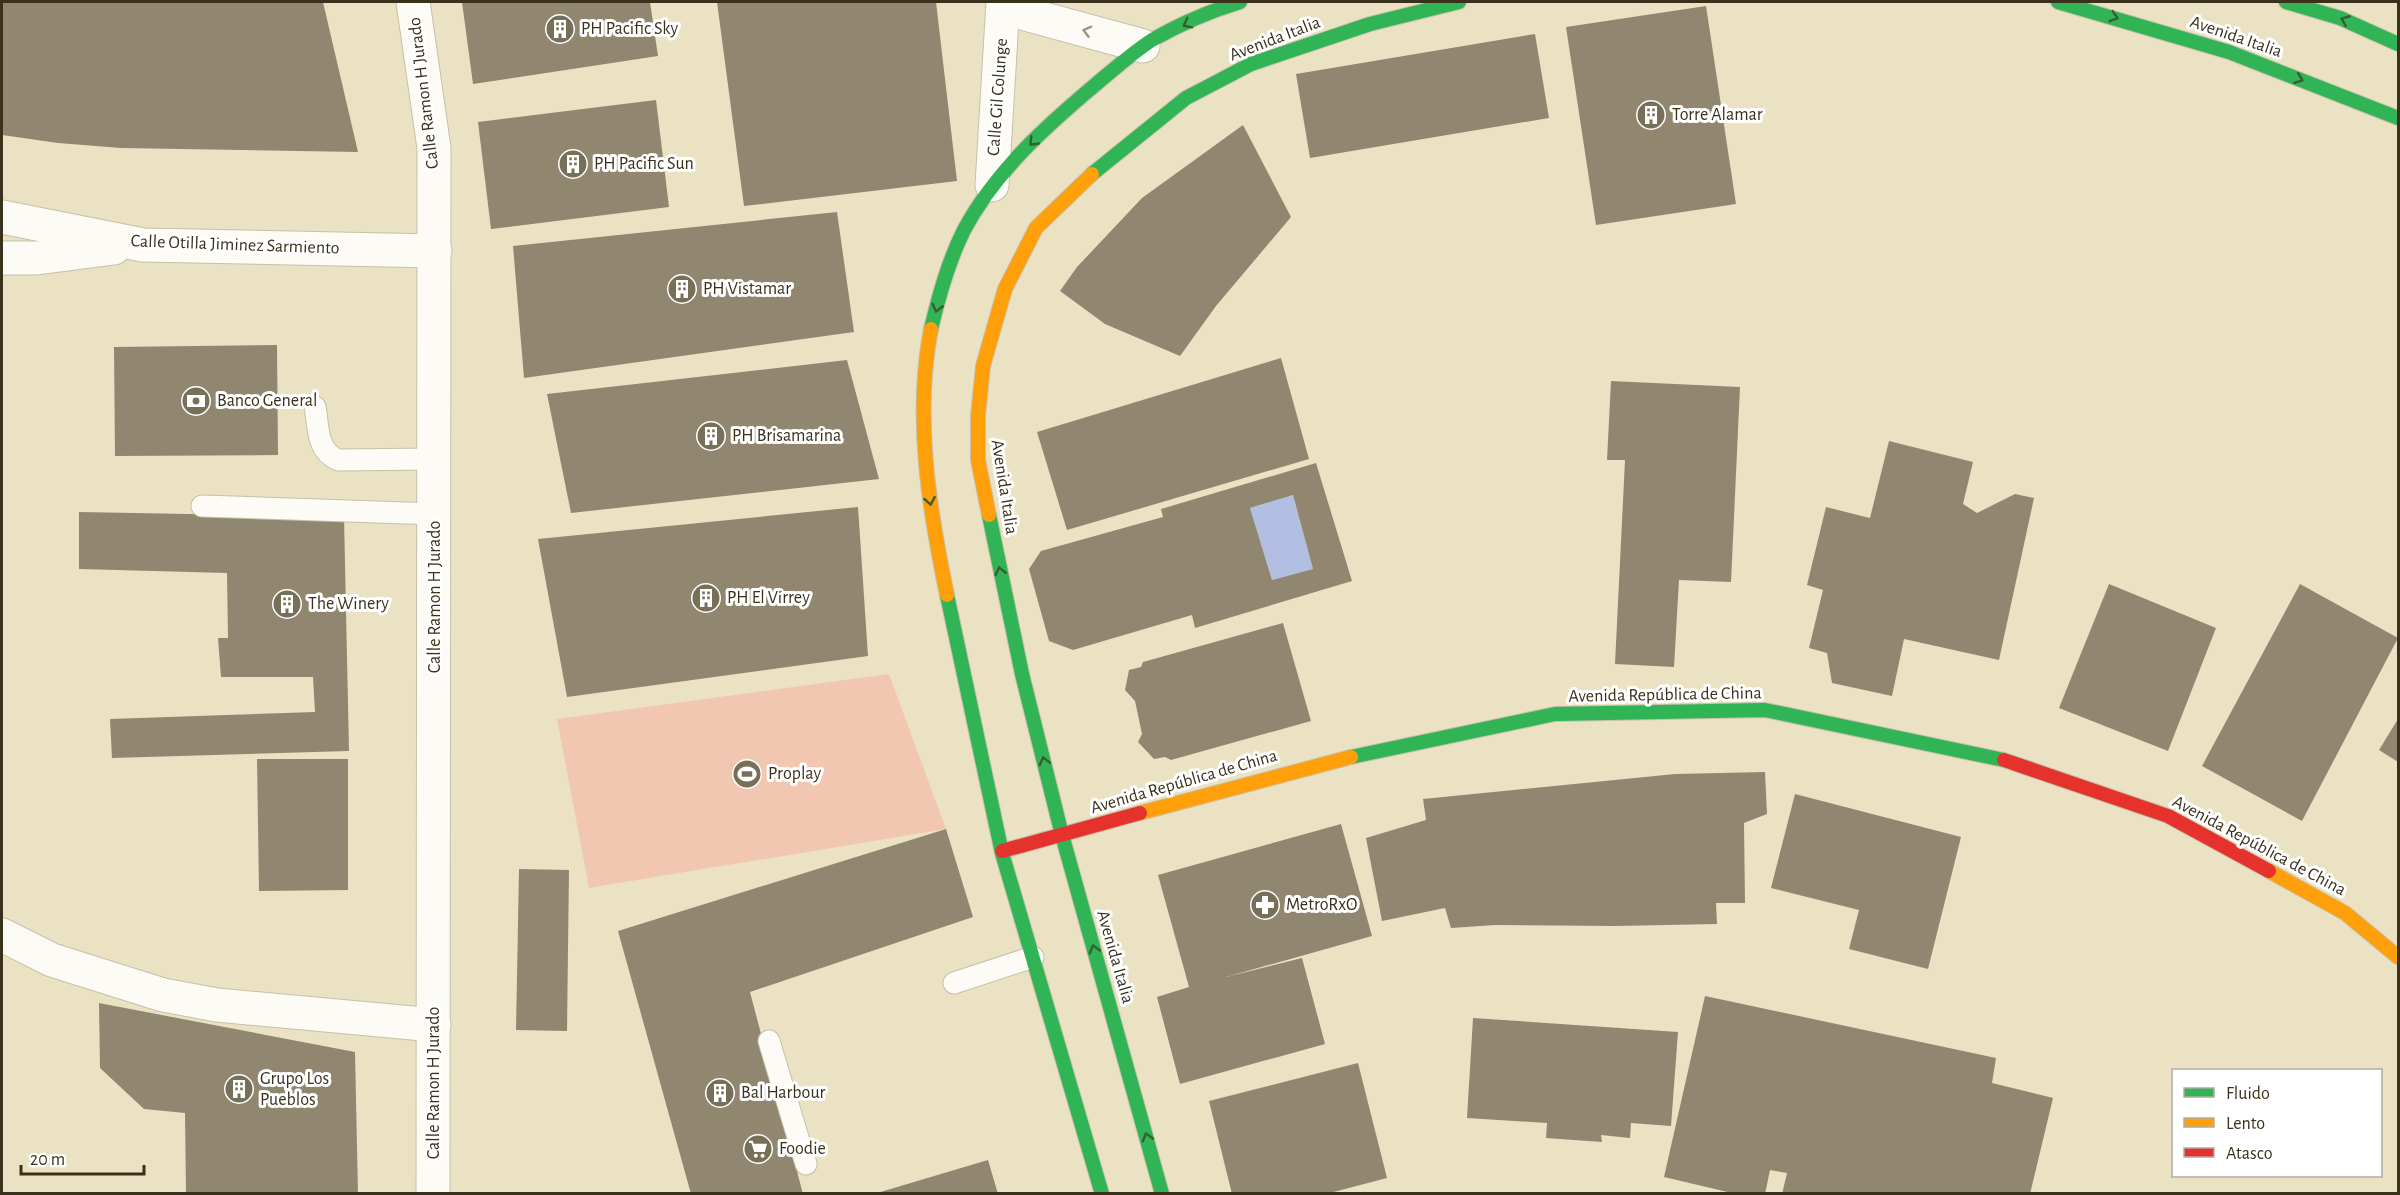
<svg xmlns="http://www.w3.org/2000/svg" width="2400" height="1195" font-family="'Alegreya Sans',sans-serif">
<rect width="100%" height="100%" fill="#ebe2c4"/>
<!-- green -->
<path fill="#f2c7b2" d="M889,674l57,155 -357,59 -32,-169z"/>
<!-- water -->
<path fill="#b3bee3" d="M1293,495l20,74 -41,11 -22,-72z"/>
<!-- building -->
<g fill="#918771" fill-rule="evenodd">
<path d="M2,2h321l35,150 -237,-4 -63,-5 -56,-8z"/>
<path d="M462,2h188l8,54 -185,28z"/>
<path d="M717,2h219l21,179 -213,25z"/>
<path d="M1706,6l30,198 -140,21 -30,-198z"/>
<path d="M1535,34l14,84 -239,40 -14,-84z"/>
<path d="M656,100l13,107 -178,22 -13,-107z"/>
<path d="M1243,125l48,92 -75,89 -36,50 -75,-32 -45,-33 17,-24 65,-69z"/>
<path d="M837,212l17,120 -330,46 -11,-132z"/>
<path d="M277,345l1,110 -163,1 -1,-109z"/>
<path d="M1281,358l28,101 -242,71 -30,-98z"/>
<path d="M847,360l32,119 -308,34 -24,-119z"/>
<path d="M1611,381l129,6 -9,195 -52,-2 -5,87 -59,-3 10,-204h-18z"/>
<path d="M1889,441l84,21 -10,42 14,9 38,-19 19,4 -35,162 -95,-21 -12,57 -60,-13 -5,-30 -18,-5 14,-58 -16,-5 19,-78 44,11z"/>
<path d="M1316,463l36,118 -157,47 -3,-13 -119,35 -24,-9 -20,-72 12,-18 122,-34 -2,-8zM1293,495l20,74 -41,11 -22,-72z"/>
<path d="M858,507l10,149 -301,41 -29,-158z"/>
<path d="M79,512l265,5 5,234 -237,7 -2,-39 205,-7 -2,-35h-92l-3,-39h10l-1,-65 -148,-4z"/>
<path d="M2109,584l107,44 -48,123 -109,-43z"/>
<path d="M2300,584l98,54 -96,183 -100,-55z"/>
<path d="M1283,623l28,98 -140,39 -6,-3 -11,2 -16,-17 4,-8 -7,-33 -10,-11 4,-20 12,-3 2,-5z"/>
<path d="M2398,719v43l-19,-12z"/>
<path d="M257,759h91v131l-89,1z"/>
<path d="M1765,772l2,42 -23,9 1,80h-29l1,21 -102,2 -120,-1 -44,3 -6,-20 -63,13 -16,-83 60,-18 -3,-21 252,-25z"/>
<path d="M1795,794l166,43 -33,132 -79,-20 10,-39 -88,-22z"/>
<path d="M1341,824l31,112 -146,41 76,-19 23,86 -145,40 -23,-87 32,-10 -31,-112z"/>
<path d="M946,829l27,88 -223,75 53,202h-112l-73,-263z"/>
<path d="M519,869l50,1 -2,161 -51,-1z"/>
<path d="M1705,996l291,62 -4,25 61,15 -23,96h-248l5,-21 -17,-3 -5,24h-29l-72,-17z"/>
<path d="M99,1003l256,49 3,142h-172l-1,-81 -41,-4 -44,-41z"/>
<path d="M1473,1018l205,14 -7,94 -40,-3 -1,15 -29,-3 1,7 -56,-4 1,-15 -80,-5z"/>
<path d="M1358,1063l29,115 -61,16h-94l-23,-93z"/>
<path d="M988,1160l10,34h-121v-1z"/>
</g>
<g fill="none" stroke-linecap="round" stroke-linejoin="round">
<!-- lane casing -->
<g stroke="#c7c0a8" stroke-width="23">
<g id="lane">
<path d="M315,407c4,21 1,43 23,53l96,-1"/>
<path d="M202,506l233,8"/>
<path d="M954,983l79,-26"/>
<path d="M769,1041l37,123"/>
</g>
</g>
<!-- street casing -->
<g stroke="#c7c0a8" stroke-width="35">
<g id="street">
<path d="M413,2l21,146 -1,1046"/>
<path d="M1004,8l139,38"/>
<path d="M992,185l11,-183"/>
<path d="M2,217l141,28 292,6"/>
<path d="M2,258h35l77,-10"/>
<path d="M2,935l50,25 111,35 54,10 217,20"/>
</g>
</g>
<!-- fast casing -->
<g stroke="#c7c0a8" stroke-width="16">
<g id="fast">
<path d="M2058,2l171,50 169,66"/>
<path d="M2286,2l54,16 58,26"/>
<path d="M1092,174l94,-76 65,-34 119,-40 89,-22"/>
<path d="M931,329c8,-34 17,-67 33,-99 31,-58 81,-103 131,-145 18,-15 37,-32 57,-45 28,-16 58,-29 88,-38"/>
<path d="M989,515l33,159 40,161 100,359"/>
<path d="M947,595l55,258 100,341"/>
<path d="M1351,757l204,-43 210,-4 239,50"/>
</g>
</g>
<!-- slow casing -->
<g stroke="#c7c0a8" stroke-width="16">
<g id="slow">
<path d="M931,329c-17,87 -2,180 16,266"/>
<path d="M989,515l-11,-55v-44l5,-50 22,-77 31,-61 56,-54"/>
<path d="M1140,813l211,-56"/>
<path d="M2269,871l76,42 53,44"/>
</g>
</g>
<!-- jam casing -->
<g stroke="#c7c0a8" stroke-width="16">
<g id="jam">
<path d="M2004,760l164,56 101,55"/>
<path d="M1002,851l138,-38"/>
</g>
</g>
<!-- lane -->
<use href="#lane" stroke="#fcfbf6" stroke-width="21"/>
<!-- street -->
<use href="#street" stroke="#fcfbf6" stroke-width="33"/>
<!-- fast -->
<use href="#fast" stroke="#30b455" stroke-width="14"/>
<!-- slow -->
<use href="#slow" stroke="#ff9f0a" stroke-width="14"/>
<!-- jam -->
<use href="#jam" stroke="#e5322d" stroke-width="14"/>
</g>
<!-- one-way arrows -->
<defs><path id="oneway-chevron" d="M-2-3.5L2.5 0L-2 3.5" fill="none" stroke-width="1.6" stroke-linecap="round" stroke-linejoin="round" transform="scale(1.5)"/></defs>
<g stroke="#365f30">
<use href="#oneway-chevron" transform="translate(2114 17) rotate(17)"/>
<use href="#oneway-chevron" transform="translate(2345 20) rotate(-158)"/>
<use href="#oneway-chevron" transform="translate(1187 24) rotate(153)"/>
<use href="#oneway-chevron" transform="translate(2299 79) rotate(21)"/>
<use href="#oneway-chevron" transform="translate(1033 142) rotate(134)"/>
<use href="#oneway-chevron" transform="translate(937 308) rotate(103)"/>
<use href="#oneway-chevron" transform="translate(930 501) rotate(80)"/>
<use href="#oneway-chevron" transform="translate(1000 571) rotate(-102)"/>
<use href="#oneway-chevron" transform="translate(1044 761) rotate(-104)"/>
<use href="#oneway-chevron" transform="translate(1094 949) rotate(-106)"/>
<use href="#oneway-chevron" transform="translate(1147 1137) rotate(-106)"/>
</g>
<use stroke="#9a9689" href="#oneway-chevron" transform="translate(1087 31) rotate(-165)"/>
<!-- icons -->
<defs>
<g id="building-disc" transform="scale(1.5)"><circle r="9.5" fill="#776f57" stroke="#fff"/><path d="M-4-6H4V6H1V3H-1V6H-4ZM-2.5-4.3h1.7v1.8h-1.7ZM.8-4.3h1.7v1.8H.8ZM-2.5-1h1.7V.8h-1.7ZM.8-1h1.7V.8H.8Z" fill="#fff"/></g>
<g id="bank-disc" transform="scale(1.5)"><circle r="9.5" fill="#776f57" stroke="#fff"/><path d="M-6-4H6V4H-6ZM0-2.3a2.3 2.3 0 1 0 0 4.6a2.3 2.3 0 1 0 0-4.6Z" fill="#fff"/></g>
<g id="stadium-disc" transform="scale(1.5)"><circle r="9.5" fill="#776f57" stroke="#fff"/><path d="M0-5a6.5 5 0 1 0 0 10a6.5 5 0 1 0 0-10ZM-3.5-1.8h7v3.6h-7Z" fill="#fff"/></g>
<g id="pharmacy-disc" transform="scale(1.5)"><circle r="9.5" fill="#776f57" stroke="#fff"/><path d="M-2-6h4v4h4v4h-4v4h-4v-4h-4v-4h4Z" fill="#fff"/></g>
<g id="supermarket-disc" transform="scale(1.5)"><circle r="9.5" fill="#776f57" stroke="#fff"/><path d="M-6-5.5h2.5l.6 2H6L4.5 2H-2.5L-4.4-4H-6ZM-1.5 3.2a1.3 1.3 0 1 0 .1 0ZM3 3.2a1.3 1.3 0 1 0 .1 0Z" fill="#fff"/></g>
</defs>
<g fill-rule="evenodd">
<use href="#building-disc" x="560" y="29"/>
<use href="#building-disc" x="1651" y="115"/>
<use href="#building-disc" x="573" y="164"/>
<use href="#building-disc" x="682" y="289"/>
<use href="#bank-disc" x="196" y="401"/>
<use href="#building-disc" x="711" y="436"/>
<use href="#building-disc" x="706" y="598"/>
<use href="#building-disc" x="287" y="604"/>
<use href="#stadium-disc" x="747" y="774"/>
<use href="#pharmacy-disc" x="1265" y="905"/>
<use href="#building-disc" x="239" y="1089"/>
<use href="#building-disc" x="720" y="1093"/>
<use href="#supermarket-disc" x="758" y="1149"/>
</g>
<g text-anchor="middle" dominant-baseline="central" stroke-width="6" stroke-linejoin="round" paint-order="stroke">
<!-- poi labels -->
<g font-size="18" fill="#39311c" stroke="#fff" text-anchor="start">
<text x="581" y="29">PH Pacific Sky</text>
<text x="1672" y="115">Torre Alamar</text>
<text x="594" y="164">PH Pacific Sun</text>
<text x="703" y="289">PH Vistamar</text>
<text x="217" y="401">Banco General</text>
<text x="732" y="436">PH Brisamarina</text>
<text x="727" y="598">PH El Virrey</text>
<text x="308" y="604">The Winery</text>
<text x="768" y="774">Proplay</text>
<text x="1286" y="905">MetroRxO</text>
<text x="260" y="1079">Grupo Los<tspan x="260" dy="21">Pueblos</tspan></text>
<text x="741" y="1093">Bal Harbour</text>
<text x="779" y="1149">Foodie</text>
</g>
<!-- street labels -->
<g font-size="18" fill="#39311c" stroke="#fff">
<text transform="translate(2236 37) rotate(19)">Avenida Italia</text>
<text transform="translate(1275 39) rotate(-21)">Avenida Italia</text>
<text transform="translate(424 93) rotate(-97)">Calle Ramon H Jurado</text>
<text transform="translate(998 97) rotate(-86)">Calle Gil Colunge</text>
<text transform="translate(235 245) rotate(2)">Calle Otilla Jiminez Sarmiento</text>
<text transform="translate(1004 487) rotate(81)">Avenida Italia</text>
<text transform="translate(435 597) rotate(-90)">Calle Ramon H Jurado</text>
<text transform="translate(1665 695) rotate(-1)">Avenida República de China</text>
<text transform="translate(1184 782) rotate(-16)">Avenida República de China</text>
<text transform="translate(2259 846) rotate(28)">Avenida República de China</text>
<text transform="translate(1115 957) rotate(74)">Avenida Italia</text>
<text transform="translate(434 1083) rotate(-90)">Calle Ramon H Jurado</text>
</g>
</g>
<!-- border -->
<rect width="2400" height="1195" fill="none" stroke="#39311c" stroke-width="6"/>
<!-- legend -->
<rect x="2172" y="1069" width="210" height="108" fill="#ffffff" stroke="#b0ada4" stroke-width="1.5"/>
<rect x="2184" y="1088" width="30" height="9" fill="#30b455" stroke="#b0ada4" stroke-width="1.5"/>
<text x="2226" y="1099" font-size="18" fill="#39311c">Fluido</text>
<rect x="2184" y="1118" width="30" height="9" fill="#ff9f0a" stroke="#b0ada4" stroke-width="1.5"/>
<text x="2226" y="1129" font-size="18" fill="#39311c">Lento</text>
<rect x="2184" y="1148" width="30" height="9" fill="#e5322d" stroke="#b0ada4" stroke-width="1.5"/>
<text x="2226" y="1159" font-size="18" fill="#39311c">Atasco</text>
<!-- scale -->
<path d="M21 1165v9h123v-9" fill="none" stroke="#39311c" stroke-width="3"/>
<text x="30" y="1165" font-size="18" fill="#39311c" stroke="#ffffff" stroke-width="4.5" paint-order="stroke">20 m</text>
</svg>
